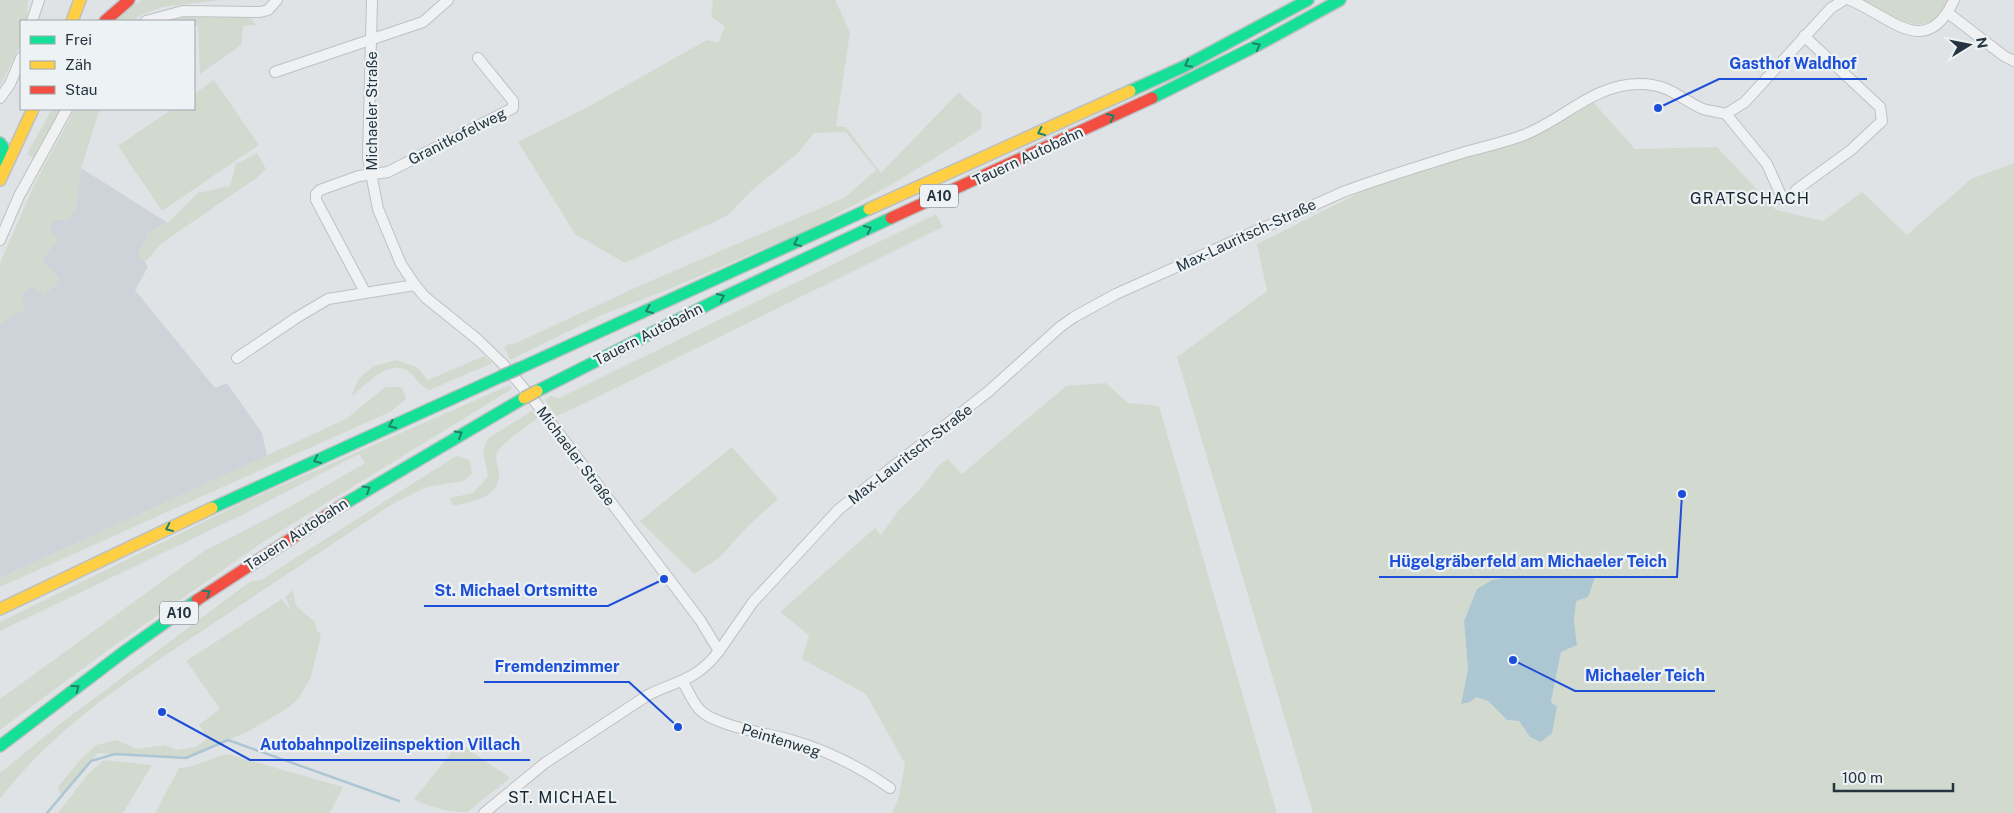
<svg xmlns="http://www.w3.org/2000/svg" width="2014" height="813" font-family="'Public Sans',sans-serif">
<rect width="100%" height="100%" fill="#e0e3e5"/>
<!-- built -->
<path fill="#cdd3d9" d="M81,168l87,55 -19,9 -11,24 7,6 3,5 -13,23 80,98 12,-5 35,50 5,23 -267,122v-254l24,-15 -4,-14 13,-9 26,-8 -17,-18 15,-20 -8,-11 5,-9 22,-11z"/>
<!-- green -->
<g fill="#d2dad0" fill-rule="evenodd">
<path d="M0,0h28l-1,21h-6v23l-21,42z"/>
<path d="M142,0h79l-59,7 -23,9 -7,5h-18l7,-7z"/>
<path d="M713,0h122l15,32 -14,94 10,1 35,46 78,-81 6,7 17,14 -1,16 -85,53 -86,47 -143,61 -65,25 -92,45 -3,-8 -3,-4 5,-4h5l125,-58 205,-88 32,-28 -30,-38 -32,1 -16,20 -47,38 -24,25 -102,47 -50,-29 -57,-92 68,-34 121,-68 11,3 7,-17 -14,-9z"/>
<path d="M1864,0h86c-23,45 -53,17 -86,0z"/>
<path d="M183,17l67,1 7,7 -14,1 -2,19 -41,29 -2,-48 -4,-1v-4h-16z"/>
<path d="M214,80l45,65 -97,66 -44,-65 54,-37h22v-15z"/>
<path d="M1593,102l42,47 82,-2 59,63 47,11 39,-29 45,43 64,-56 43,-16v650h-701l-136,-456 90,-66 -10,-47 126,-63 155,-47zM1578,576l-4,45 3,24 -16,7 -10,50 -21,35 -11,-16 -12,-1 -19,-19 -12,-4 -15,7 7,-35 -4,-48 13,-32 32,-12z"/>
<path d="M52,109h9l-28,49 -6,-4z"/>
<path d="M75,109h25l-19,59 -5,41 -7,11h-15l-4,9 8,11 -16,20 17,18 -2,6 -13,11 -11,-8 -12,7 4,15 -25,15v-61l36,-82z"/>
<path d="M257,153l9,16 -11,10 -93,64 -17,19 -7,-6 11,-24 19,-9 30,-30 32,-7 6,-22z"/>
<path d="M936,214l7,13 -368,181 -19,8 -11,-16 6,-4 8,2z"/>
<path d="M484,356l8,7 -62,27c-13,-5 -12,-11 -21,-18 -20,-15 -44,14 -58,25l8,-19 15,-12 22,-6 21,7 11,13z"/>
<path d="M1106,383l22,20 31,3 118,407h-385l7,-16 6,-33 -39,-70 -64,-35 7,-24 -29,-23 95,-84 6,7 18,-25 20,-19 20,-26 9,-6 14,15 104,-88z"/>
<path d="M510,385l2,4 -246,151 -158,110 -108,80v-31l204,-148 82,-42 79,-46 -6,-9 -117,61 -242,116v-9l246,-121z"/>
<path d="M385,387h17l4,12 -16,13 -390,175v-9l346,-159z"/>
<path d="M532,411l6,7c-9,7 -38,26 -41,35 -3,7 3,16 2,24 -3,22 -28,25 -46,29l-3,-8 23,-5 15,-16 -5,-26 5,-13z"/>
<path d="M732,447l46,52 -30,27 -28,31 -26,17 -54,-53z"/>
<path d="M456,456l14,4 2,14 -9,7 -36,6 -33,16c-63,42 -126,84 -189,126 -75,50 -150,98 -205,170v-26l65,-53 186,-139 10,-1z"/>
<path d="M293,590l3,16 19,16 2,8 4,5 -10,42 -12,21 -11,10 -41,24 -61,26 -88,-5 -37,44 -3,-10 22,-27 16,-15 21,-5 19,9 29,-4 11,5 20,-3 12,-9 -9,-13 21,-16 -34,-48 96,-62 10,13 -7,-15z"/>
<path d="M459,743l51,35 -43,34c-18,1 -37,-5 -53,-13z"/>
<path d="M227,754l116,33 -13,26h-175l24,-45c18,-1 31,-10 48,-14z"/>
<path d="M104,760l48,5 -29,48h-65l30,-39z"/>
</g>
<!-- water -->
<path fill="#acc6d2" d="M1578,576l17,1 -7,20 -12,4 -2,20 3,24 -16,7 -10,50 6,5 -5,26 -11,9 -11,-5 -11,-16 -12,-1 -19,-19 -12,-4 -6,5 -9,2 7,-35 -4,-48 13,-32 15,-9 17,-3z"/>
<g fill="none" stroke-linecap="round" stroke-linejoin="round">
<!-- stream -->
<path stroke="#acc6d2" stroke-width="2.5" d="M47,813l44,-52 24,-7 71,4 42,-18 171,61"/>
<!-- street casing -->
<g stroke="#bec1c3" stroke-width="12">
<g id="street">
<path d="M372,0l-4,158 10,51 23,55 14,21 10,12 52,42 26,25 33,39 164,217 19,31c-22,29 -40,29 -71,44l-103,68 -61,50"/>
<path d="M1850,0c40,16 76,61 104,0"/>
<path d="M1948,13l56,43 10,5"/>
<path d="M32,21l7,-21"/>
<path d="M146,21l37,-10 77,1 8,-2 9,-10"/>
<path d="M275,72l148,-50 25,-22"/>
<path d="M0,98l10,-14 11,-26"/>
<path d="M1726,114l41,50 16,36"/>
<path d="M1796,190l55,-40 31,-29 -2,-14 -76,-71"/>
<path d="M0,240l19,-44 48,-87"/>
<path d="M365,292l-49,-92v-6l4,-4 39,-14 29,-4 125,-64v-7l-35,-43"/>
<path d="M237,358l59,-40 32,-19 87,-14"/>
<path d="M719,651l34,-49 85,-92 151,-119 71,-64 14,-10 42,-23 227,-102c40,-15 81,-27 122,-40 20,-5 40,-10 59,-17 41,-16 69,-51 116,-51 30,0 40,15 63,25 7,2 15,3 23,5l19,-12 86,-94 13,-8"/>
<path d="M683,682c5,8 10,22 18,29 18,16 66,22 90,29 35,10 69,27 99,48"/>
</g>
</g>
<!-- fast casing -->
<g stroke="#bcc0c3" stroke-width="14">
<g id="fast">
<path d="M1130,91l53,-24 125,-67"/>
<path d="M1152,98l106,-53 82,-45"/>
<path d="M0,143l3,4 3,19"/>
<path d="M520,368l349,-159"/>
<path d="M537,391l174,-88 180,-85"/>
<path d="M344,504l180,-106"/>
<path d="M212,508l290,-132"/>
<path d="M0,746l125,-95 72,-51"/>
</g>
</g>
<!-- slow casing -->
<g stroke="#bcc0c3" stroke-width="14">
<g id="slow">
<path d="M72,21l8,-21"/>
<path d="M0,180l33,-71"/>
<path d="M869,209l261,-118"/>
<path d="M0,609l212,-101"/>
</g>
</g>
<!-- jam casing -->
<g stroke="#bcc0c3" stroke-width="14">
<g id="jam">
<path d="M105,21l24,-21"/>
<path d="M891,218l261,-120"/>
<path d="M197,600l147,-96"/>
</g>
</g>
<!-- street -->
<use href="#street" stroke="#eff1f2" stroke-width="10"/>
<!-- fast -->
<use href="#fast" stroke="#16e098" stroke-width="11"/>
<!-- slow -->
<use href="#slow" stroke="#ffcf43" stroke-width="11"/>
<!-- jam -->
<use href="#jam" stroke="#f24e42" stroke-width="11"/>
<!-- fast-bridge casing -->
<g stroke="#b2b6ba" stroke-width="14" stroke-linecap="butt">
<path id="fast-bridge" d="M502,376l18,-8"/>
</g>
<!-- slow-bridge casing -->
<g stroke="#b2b6ba" stroke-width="14" stroke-linecap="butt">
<path id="slow-bridge" d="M524,398l13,-7"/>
</g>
<!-- fast-bridge -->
<use href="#fast-bridge" stroke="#16e098" stroke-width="11"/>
<!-- slow-bridge -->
<use href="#slow-bridge" stroke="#ffcf43" stroke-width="11"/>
</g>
<!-- one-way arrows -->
<defs><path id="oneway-chevron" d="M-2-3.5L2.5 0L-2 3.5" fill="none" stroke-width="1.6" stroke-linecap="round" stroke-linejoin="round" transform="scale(1.25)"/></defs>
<g stroke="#1f8167">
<use href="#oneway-chevron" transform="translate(1257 46) rotate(-27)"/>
<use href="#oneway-chevron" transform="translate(1188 64) rotate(153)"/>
<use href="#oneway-chevron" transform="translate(1111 117) rotate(-25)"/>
<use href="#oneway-chevron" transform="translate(1041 132) rotate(155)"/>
<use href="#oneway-chevron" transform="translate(868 229) rotate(-25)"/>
<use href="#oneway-chevron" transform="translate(797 243) rotate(156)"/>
<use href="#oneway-chevron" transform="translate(721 297) rotate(-25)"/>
<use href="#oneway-chevron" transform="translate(649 310) rotate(156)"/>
<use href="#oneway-chevron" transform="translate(392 425) rotate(156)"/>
<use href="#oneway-chevron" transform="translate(459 434) rotate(-30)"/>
<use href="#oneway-chevron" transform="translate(317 460) rotate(155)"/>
<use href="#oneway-chevron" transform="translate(367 489) rotate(-31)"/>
<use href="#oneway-chevron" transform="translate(169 528) rotate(155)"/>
<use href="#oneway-chevron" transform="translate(207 593) rotate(-35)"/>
<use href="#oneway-chevron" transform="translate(76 688) rotate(-36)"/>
</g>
<g text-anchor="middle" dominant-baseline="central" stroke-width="4.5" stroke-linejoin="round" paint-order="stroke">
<!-- shield labels -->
<g fill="#edf2f5" stroke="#626d76" stroke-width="1">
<rect x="920" y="184.5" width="38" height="23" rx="4"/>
<rect x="160" y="601.5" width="38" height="23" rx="4"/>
</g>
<g font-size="14" font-weight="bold" fill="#26343f">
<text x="939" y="196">A10</text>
<text x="179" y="613">A10</text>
</g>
<!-- street labels -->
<g font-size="15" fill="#26343f" stroke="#edf2f5">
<text transform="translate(371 111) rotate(-90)">Michaeler Straße</text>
<text transform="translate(457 136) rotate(-27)">Granitkofelweg</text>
<text transform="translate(1028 156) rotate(-25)">Tauern Autobahn</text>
<text transform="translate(1246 235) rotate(-25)">Max-Lauritsch-Straße</text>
<text transform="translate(648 334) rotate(-27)">Tauern Autobahn</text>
<text transform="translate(910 454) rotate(-38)">Max-Lauritsch-Straße</text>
<text transform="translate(576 456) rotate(53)">Michaeler Straße</text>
<text transform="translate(296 534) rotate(-33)">Tauern Autobahn</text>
<text transform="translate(781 740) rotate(17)">Peintenweg</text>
</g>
<!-- neighbourhood labels -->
<g font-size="16" letter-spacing="1" fill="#182530" stroke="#edf2f5">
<text x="1750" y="198">GRATSCHACH</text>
<text x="563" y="797">ST. MICHAEL</text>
</g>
</g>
<!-- callouts -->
<path fill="none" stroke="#1d4ed8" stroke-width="2" d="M1658 108L1719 79H1867M1682 494L1677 577H1379M664 579L608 606H424M678 727L629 682H484M1513 660L1575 691H1715M162 712L250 760H530"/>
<g fill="#1d4ed8" stroke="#edf2f5" stroke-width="2">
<circle cx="1658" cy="108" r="5"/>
<circle cx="1682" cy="494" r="5"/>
<circle cx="664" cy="579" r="5"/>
<circle cx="678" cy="727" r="5"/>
<circle cx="1513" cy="660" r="5"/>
<circle cx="162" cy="712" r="5"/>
</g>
<g font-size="16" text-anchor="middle" font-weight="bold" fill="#1d4ed8" stroke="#edf2f5" stroke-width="4.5" stroke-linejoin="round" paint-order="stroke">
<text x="1793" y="69">Gasthof Waldhof</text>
<text x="1528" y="567">Hügelgräberfeld am Michaeler Teich</text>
<text x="516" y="596">St. Michael Ortsmitte</text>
<text x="557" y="672">Fremdenzimmer</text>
<text x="1645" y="681">Michaeler Teich</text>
<text x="390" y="750">Autobahnpolizeiinspektion Villach</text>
</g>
<!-- legend -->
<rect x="20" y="20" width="175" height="90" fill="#edf2f5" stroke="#9da6ac"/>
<rect x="30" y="36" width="25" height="8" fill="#16e098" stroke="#9da6ac"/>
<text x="65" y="45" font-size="15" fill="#26343f">Frei</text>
<rect x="30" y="61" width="25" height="8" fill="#ffcf43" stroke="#9da6ac"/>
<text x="65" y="70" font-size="15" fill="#26343f">Zäh</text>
<rect x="30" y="86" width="25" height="8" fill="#f24e42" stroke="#9da6ac"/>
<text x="65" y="95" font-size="15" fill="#26343f">Stau</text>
<!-- north arrow -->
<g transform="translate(1969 45) rotate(80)" stroke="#edf2f5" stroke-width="4" paint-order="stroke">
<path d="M0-4L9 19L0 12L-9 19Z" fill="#26343f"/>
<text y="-8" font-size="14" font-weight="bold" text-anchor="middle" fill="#26343f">N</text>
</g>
<!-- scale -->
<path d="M1834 783v8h119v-8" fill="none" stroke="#26343f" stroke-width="2.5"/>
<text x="1842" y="783" font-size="15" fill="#26343f" stroke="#edf2f5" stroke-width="4" paint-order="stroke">100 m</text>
</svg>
